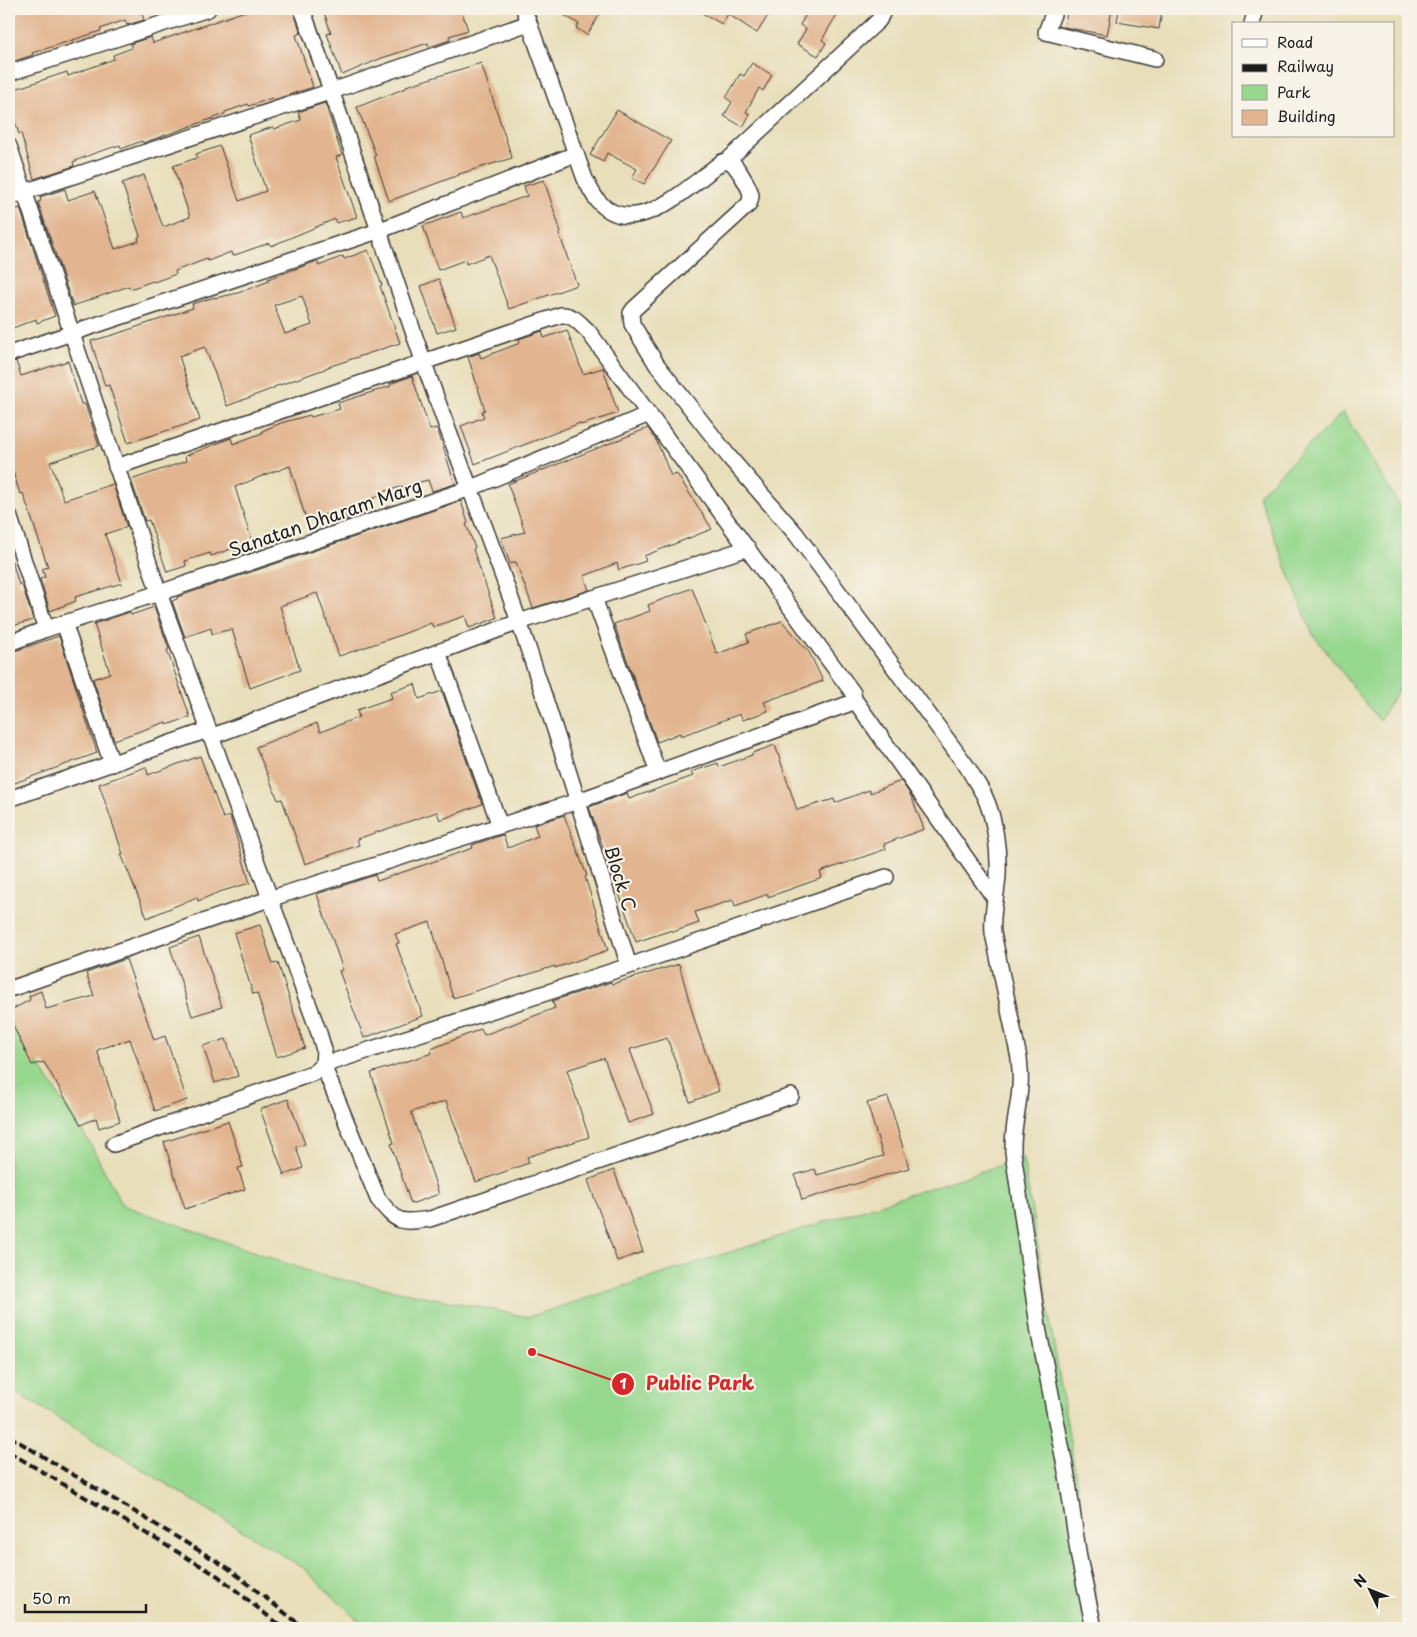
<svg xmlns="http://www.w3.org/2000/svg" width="1417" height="1637" font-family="'Playpen Sans',sans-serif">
<rect width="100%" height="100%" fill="#f7f3e8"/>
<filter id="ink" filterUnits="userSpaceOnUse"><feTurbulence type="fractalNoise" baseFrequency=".02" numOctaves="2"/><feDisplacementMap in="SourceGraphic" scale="10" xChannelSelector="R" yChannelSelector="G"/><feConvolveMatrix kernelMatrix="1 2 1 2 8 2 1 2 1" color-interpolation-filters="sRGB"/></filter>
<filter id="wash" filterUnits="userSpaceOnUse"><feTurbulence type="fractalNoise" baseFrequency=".0096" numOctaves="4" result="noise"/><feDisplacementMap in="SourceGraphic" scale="20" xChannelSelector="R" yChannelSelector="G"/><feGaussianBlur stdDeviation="1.12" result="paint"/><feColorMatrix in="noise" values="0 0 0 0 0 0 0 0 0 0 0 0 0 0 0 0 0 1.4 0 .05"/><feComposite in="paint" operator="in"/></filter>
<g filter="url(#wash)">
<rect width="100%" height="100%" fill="#e8deb9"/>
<!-- green -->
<g fill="#97d88f" stroke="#5a7a56">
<path d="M1343,412l65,108v153l-29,48 -67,-88 -54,-138z"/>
<path d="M9,1019l82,126 31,60 197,70 209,42 495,-159 78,470h-735l-64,-61 -293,-179z"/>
</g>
<g id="blocks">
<!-- building -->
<g fill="#e2b590" fill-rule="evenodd">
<path d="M9,9h142v1l-9,4 2,6 -17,5 -2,-5 -25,9 1,2 -69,22 1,2 -24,8z"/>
<path d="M251,9h42l8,24 -5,2 17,52 -40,13 -1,-2 -23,8 -1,-2 -23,8v2l-82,29 -1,-2 -21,8 -1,-4 -25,8 -22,9 1,4 -40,13 -13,-46 -2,1 -10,-31v-12l58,-19 1,4 46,-17 -1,-4 19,-7 -2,-4 21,-7 2,6z"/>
<path d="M323,9h45l3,7 21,-7h69l7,21 -19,6 1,4 -21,7 -1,-4 -46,15 -40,17 -15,-41 4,-1z"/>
<path d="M554,9h49l-16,26 -11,-7 3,-4z"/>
<path d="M695,9h77l-15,24 -29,-19 -6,10z"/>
<path d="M809,9h31l-18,31 4,3 -8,13 -21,-12 9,-15 -6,-4z"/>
<path d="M1068,9h44l-5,26 -43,-8z"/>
<path d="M1119,9h43l-3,20 -42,-7z"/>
<path d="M481,63l31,95 -53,16v1l-70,26 -15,-45 2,-1 -19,-48 49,-19v-2z"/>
<path d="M752,63l20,12 -9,16 -4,-3 -13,24 4,2 -7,13 -19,-11 8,-14 -6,-4 14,-24 4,2z"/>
<path d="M325,103l17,52 -6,2 21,60 -21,6 -1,-4 -64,27 -2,-3 -37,13 -1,-4 -23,9 -1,-2 -32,12 1,3 -22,8 -1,-1 -23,8 -1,-3 -56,20 -35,-104 3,-1 -1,-4 25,-8 3,11 27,-9 20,58 24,-8 -1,-4 2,-1 -18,-53 22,-8 19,52 27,-10 -17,-51 24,-8 -1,-4 24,-8 19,55 27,-10 -18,-56 25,-8 1,2 27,-9 -3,-8z"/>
<path d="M617,110l54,31 -27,43 -12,-6 5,-9 -30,-16 -4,9 -13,-7z"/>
<path d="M544,180l17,52 -2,1 18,52 -68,24 -20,-54 -23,9 -1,-4 -27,10 -15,-44 38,-14 2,6 64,-22 -3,-10z"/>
<path d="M20,208l35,108 -18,7 -1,-4 -23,9 -1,-5 -3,2v-113z"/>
<path d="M368,250l14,35 -2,1 20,57 -75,25v1l-51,18v1l-47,18 -22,-59 -26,9 21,64 -72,23 -19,-58 -4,1 -14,-45 22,-6 80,-27 -1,-4 23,-7v1l23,-5 31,-12 -1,-2 49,-18 2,5 24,-10 1,3zM302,296l10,29 -27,9 -11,-29z"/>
<path d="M439,279l17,48 -19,6 -16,-47z"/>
<path d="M567,330l16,44 20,-6 15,45 -37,12 -1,-2 -105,41 -14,-38 23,-9 -2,-6 3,-1 -17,-53 11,-4 2,5 39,-15 -1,-4 23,-8 2,7z"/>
<path d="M16,361l5,15 47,-15 13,43h4l14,42 -49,16 14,38 49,-16 14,43 -22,7 17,49 -47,14 1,4 -26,10 -10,-32 5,-2 -3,-8 6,-2 -25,-74 -3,1 -11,-35v-96z"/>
<path d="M412,376l18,54 7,-2 18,56 -23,7 -4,-11 -46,12 1,2 -20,9 4,10 -21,7 -4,-10 -36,9 -16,-53 -13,5v-1l-42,17 20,64 -18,6 -3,-9 -23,8 -1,-3 -25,8 1,5 -19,6 -18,-52 -4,1 -14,-41 55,-19 -1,-5 46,-18 2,6 29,-11v-2l19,-8 29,-8 1,2 29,-8 -2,-6 53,-17 -1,-2z"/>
<path d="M648,428l9,14 14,34 6,-2 35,55 -68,27 2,5 -27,9 -2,-7 -33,13 5,14 -56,18 -17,-46 -6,2 -9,-26 24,-6 -17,-48z"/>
<path d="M461,501l7,22 -2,1 9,24 -2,1 24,69 -28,10 -4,-12 -32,11 -2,-4 -33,13 -59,20 -22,-63 -37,13 20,64 -50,18 -18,-59 -20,5 -1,-6 -26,9 -13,-36 5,-2v-2z"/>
<path d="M12,561l7,24 3,-1 11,36 -24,7v-65z"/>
<path d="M692,588l25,66 32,-12 -3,-8 36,-13 27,31 14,29 -59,21 4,9 -25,9 -3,-6 -59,22 -1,-3 -23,9 -43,-118 36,-13 -2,-6z"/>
<path d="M154,607l15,42 -2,1 23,67 -23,8 -1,-3 -52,18 -21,-61 17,-6 -16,-49 36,-12 1,3z"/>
<path d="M59,636l38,117 -88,32v-75l3,-1 -3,-11v-45z"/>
<path d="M415,684l4,15 23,-8 40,113 -42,16 -3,-8 -80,27 2,6 -54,19 -23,-65 -4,1 -22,-53 61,-24 3,9 39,-15 -2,-7 35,-12 -2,-6z"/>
<path d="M775,745l22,65 37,-11 1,4 34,-13 1,3 31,-12 10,15 13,33 -40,15 2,5 -66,23 2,6 -54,19v-3l-33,12 -2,-6 -38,12 4,11 -26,9 -1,-2 -36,12 -47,-135 38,-14 2,6 64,-23 -2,-4 27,-9 1,4 33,-12v-2z"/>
<path d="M200,756l23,62 7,-2 20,67 -31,9 -21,9 -1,-4 -50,21 -26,-64h2l-24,-70 47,-17 2,8z"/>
<path d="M564,815l23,61 -2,1 23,73 -53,18v-2l-102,32 -23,-76 -35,12 4,9 -3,1 27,72 -59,22 -25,-67 4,-1 -26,-76 58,-19 2,6 96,-33 -1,-3 30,-10h1l5,13 30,-12 -4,-11z"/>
<path d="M260,925l13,39 5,-1 27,85 -28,9 -20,-64 -4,1 -19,-61z"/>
<path d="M199,937l23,70 -30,9 -22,-69z"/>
<path d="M126,959l28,81 11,-4 22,64 -32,11 -25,-72 -33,11 23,71 -21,7 -3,-10 -15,7 -37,-63 -12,3 -23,-48v-6l21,-11 -1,-4 12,-5 5,18 48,-13 -8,-23z"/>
<path d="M679,964l17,61 23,66 -29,11 -23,-64 -36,11 -1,1 24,64 -26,9 -24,-65 -37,12 22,67 -62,20 2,6 -53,19 -30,-81 -35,11 28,82 -28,10 -20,-60 3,-1 -23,-70 61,-20 -1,-4 50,-20 3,6 71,-27 -3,-7 59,-19 1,2z"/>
<path d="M226,1039l12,37 -23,7 -12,-37z"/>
<path d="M888,1097l21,71 -107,32 -7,-25 20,-6 2,6 66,-19 -16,-53z"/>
<path d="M288,1099l17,45 -9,3 7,21 -19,7 -24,-66z"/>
<path d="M228,1121l15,46 -5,1 7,21 -60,20 -21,-67z"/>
<path d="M614,1170l29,82 -26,9 -29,-81z"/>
</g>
</g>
</g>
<g filter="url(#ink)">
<use href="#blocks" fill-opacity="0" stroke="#3b3934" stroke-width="1"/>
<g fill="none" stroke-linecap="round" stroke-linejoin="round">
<!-- minor casing -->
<g stroke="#3b3934" stroke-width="18">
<g id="minor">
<path d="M302,9c43,116 80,234 121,351 30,88 66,174 96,262 40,114 74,229 110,344"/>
<path d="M524,9l61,170c4,7 8,17 14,23 37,40 92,-18 123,-40l6,-2c7,2 22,28 23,35 0,4 -1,5 -2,9l-115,105 -3,4 1,11 25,41 73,93 66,76 172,234c5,9 11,18 16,27 11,23 15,55 14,80 -1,20 -7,38 -5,58l26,125c1,10 2,19 1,28 -1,23 -8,41 -7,66l26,181 28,143 12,82 15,70"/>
<path d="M1055,9l-9,23 109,27"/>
<path d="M1252,24l4,-15"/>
<path d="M9,73l199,-64"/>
<path d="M9,146l150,447 160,440 5,17 -1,15 -10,8 -199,71"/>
<path d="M728,160l136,-126 15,-14 5,-11"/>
<path d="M9,197l323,-106 197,-68"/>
<path d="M9,354l369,-123 198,-77"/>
<path d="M116,467l445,-152c12,-1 19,9 27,16l265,362 1,6 141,200"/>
<path d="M9,515l37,114"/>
<path d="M594,598l64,174"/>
<path d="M64,623l48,141"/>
<path d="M9,643l37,-14 113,-36 312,-105 178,-74"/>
<path d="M438,652l62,174"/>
<path d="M210,737l309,-115 229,-74"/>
<path d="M9,799l199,-69"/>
<path d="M13,988l256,-89 309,-98 273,-98 3,-4"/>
<path d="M791,1096l-361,123c-30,4 -32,5 -52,-20l-55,-134 306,-99 257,-89"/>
</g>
</g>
<!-- minor -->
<use href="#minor" stroke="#fff" stroke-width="15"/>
<!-- rail -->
<g stroke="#1c1c1c" stroke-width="4" stroke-dasharray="8 4" stroke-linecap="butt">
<path d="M9,1436l219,132 76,60"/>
<path d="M9,1452l209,124 65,52"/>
</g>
</g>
</g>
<g text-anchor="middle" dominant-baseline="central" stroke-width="4.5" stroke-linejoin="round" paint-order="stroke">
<!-- street labels -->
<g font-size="18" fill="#1c1c1c" stroke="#f7f3e8">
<text transform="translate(325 517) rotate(-19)">Sanatan Dharam Marg</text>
<text transform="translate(621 878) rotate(73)">Block C</text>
</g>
</g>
<!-- callouts -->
<path fill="none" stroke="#d62828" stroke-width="2" d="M532 1352L623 1384"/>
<g fill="#d62828" stroke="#f7f3e8" stroke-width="2">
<circle cx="532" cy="1352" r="5"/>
<circle cx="623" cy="1384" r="12"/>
</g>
<g font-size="15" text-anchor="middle" font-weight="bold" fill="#fff">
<text x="623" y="1389">1</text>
</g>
<g font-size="19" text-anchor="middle" font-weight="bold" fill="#d62828" stroke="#f7f3e8" stroke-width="4.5" stroke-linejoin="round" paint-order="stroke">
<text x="700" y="1390">Public Park</text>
</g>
<!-- margin -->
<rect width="1417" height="1637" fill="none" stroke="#f7f3e8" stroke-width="30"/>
<!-- legend -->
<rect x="1232" y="22" width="162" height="115" fill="#f7f3e8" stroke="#9f9d96"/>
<rect x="1242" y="39" width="25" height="8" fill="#ffffff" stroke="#9f9d96"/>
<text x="1277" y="48" font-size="15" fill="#1c1c1c">Road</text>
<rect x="1242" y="64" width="25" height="8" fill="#1c1c1c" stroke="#9f9d96"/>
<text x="1277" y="72" font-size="15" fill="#1c1c1c">Railway</text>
<rect x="1242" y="85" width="25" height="15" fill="#97d88f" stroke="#9f9d96"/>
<text x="1277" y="98" font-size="15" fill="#1c1c1c">Park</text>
<rect x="1242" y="110" width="25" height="15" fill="#e2b590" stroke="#9f9d96"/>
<text x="1277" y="122" font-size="15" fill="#1c1c1c">Building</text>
<!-- north arrow -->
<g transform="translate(1370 1590) rotate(313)" stroke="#f7f3e8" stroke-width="4" paint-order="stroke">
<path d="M0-4L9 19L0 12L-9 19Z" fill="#1c1c1c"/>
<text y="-8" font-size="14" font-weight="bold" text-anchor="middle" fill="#1c1c1c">N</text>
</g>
<!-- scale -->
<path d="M25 1604v8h121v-8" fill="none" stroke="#1c1c1c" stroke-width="2.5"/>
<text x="32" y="1604" font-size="15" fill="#1c1c1c" stroke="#f7f3e8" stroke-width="4" paint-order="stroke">50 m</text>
</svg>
